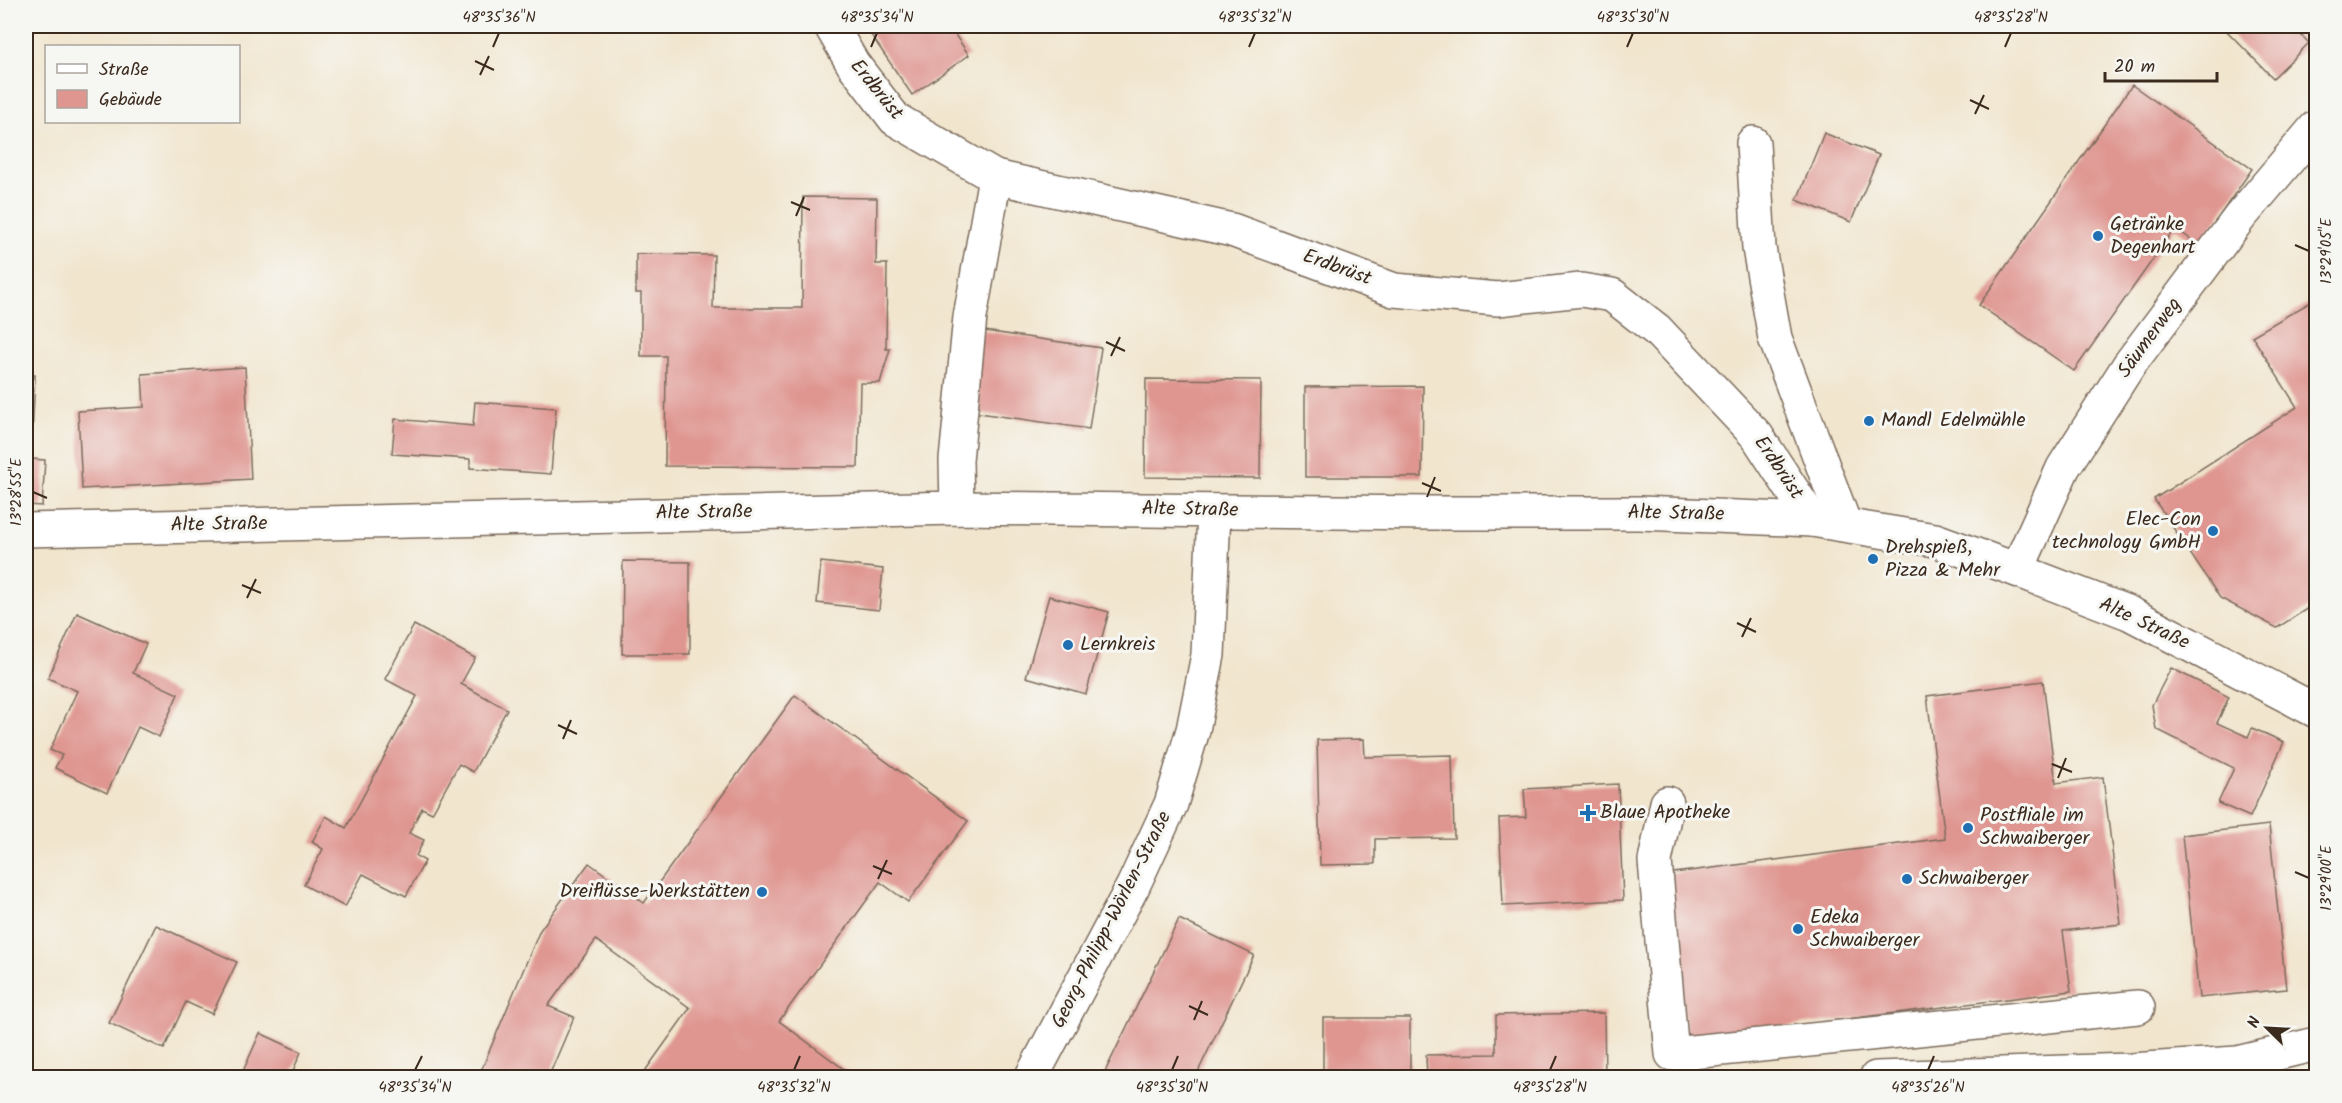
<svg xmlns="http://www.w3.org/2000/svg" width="2342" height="1103" font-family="Kalam,sans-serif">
<rect width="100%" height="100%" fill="#f6f6f2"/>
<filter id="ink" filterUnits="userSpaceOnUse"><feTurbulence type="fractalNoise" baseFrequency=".0167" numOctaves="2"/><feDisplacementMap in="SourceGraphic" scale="12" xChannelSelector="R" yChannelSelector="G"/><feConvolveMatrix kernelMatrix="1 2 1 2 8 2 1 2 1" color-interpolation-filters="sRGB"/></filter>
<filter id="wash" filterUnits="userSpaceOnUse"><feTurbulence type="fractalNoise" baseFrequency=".008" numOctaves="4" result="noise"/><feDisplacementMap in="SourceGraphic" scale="24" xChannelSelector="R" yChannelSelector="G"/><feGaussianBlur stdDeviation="1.35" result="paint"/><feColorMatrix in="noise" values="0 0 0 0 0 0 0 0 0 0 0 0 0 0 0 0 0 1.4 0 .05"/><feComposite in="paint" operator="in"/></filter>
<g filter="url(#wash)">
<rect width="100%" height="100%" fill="#f1e5cd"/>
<g id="blocks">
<!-- building -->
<g fill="#df9590">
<path d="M865,26h84l20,29 -57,40z"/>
<path d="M2222,26h70l17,17 -36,35z"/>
<path d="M2132,85l120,84 -53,76 -24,-17 -101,143 -95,-66z"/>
<path d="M1824,133l55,22 -28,67 -54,-22z"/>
<path d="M803,197l74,1 -1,66h11l-1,85h4l-10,34h-20l-2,84 -193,-1 1,-110h-25v-63h-5v-39l78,1 -1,53h89z"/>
<path d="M2316,299v304l-39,25 -57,-30 -66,-99 143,-92 -45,-71z"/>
<path d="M978,330l123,18 -12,81 -123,-18z"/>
<path d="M245,367l6,112 -169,10 -4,-78 66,-4 -2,-33z"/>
<path d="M26,375h9l-4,84 14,1 -3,46 -16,-1z"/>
<path d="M1146,379l115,1 -1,98 -115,-1z"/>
<path d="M1423,386l-1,91h-117v-90z"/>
<path d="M475,402l81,6 -5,66 -81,-6v-9l-78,-5 3,-35 78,7z"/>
<path d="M623,561l67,1v92h-68z"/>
<path d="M821,562l62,7 -4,41 -62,-7z"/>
<path d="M1049,596l60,16 -23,82 -60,-17z"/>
<path d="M77,613l69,31 -13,29 45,21 -19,43 -21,-10 -31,66 -52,-25 7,-13 -12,-5 27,-59 -29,-13z"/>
<path d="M414,625l61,33 -14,26 46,25 -34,63 -14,-8 -27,49 -10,-5 -13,25 15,7 -8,16 9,5 -19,35 -43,-22 -18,33 -41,-22 19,-36 -11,-7 14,-26 20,12 71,-132 -32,-17z"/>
<path d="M2171,668l58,29 -12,26 31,14 4,-9 32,14 -34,75 -32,-14 16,-35 -78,-39 -4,-24z"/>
<path d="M2043,681l13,102 47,-6 18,147 -58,7 8,60 -384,48 -21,-165 279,-36 -18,-142z"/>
<path d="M795,695l173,126 -60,81 -28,-20 -101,139 77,57h-216l50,-70 -94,-68 -48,66 26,11 -26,61h-70l62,-148 49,-67 55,40z"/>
<path d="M1364,739l1,18 87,-2 2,83 -79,1v25l-55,1 -3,-125z"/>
<path d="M1618,784l5,116 -120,6 -4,-88 27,-1 -2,-28z"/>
<path d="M2269,825l17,164 -87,9 -17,-163z"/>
<path d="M1179,919l75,36 -59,123h-93z"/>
<path d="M156,925l81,37 -25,52 -26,-12 -22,47 -55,-26z"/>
<path d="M1604,1013l1,65h-178l-1,-23 70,-1v-39z"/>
<rect x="1323" y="1018" width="87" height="60"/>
<path d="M260,1033l41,19 -11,26h-50z"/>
</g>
</g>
</g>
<g filter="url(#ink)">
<use href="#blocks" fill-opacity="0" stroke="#7b6b5b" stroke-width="1.5"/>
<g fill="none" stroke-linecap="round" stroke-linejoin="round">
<!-- minor casing -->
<g stroke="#7b6b5b" stroke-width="36">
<g id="minor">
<path d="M831,26l22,38 42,55 100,58 237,53 162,60 104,9 83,-9 31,5 45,35 100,106 55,84"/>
<path d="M1753,143l6,105 16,90 70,187"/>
<path d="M957,508l-1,-48 14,-143 25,-140"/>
<path d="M26,530l931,-22 473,5h210l172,7 123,20 82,30 112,43 187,98"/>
<path d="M2017,570l46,-102 66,-103 111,-148 76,-90"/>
<path d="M1667,803l-12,58 17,193 466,-47"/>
<path d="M1031,1078l102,-192 38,-82 22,-74 15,-75 6,-144"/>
<path d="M1876,1078l255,-8 106,-7 79,-19"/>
</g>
</g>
<!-- minor -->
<use href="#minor" stroke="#fff" stroke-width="33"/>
</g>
</g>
<!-- ticks -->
<path fill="none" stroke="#3b2a1e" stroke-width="2" d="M493,47l6,-14M871,47l6,-14M1249,47l6,-14M1627,47l6,-14M2005,47l6,-14M475,61l19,9M480,75l9,-19M1970,100l19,9M1975,114l9,-19M791,202l19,8M796,216l8,-19M2295,245l14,6M1106,342l19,9M1111,356l9,-19M1422,483l19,8M33,492l14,6M1427,497l8,-20M242,585l19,8M247,598l9,-19M1737,623l19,9M1742,637l9,-19M558,725l19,9M563,739l8,-19M2052,764l20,8M2058,778l8,-20M873,866l19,8M2295,872l14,6M878,879l9,-19M1189,1006l19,9M1194,1020l8,-19M415,1070l7,-14M794,1070l6,-14M1172,1070l6,-14M1550,1070l6,-14M1928,1070l6,-14"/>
<!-- markers -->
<g fill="#1f6fb2" stroke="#f6f6f2" stroke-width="2">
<circle cx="2098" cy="236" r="6"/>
<circle cx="1869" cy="421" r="6"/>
<circle cx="2213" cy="531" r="6"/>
<circle cx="1873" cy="559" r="6"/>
<circle cx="1068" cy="645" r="6"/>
<path d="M1585 804h6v6h6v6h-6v6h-6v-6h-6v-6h6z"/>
<circle cx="1968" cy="828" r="6"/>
<circle cx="1907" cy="879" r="6"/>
<circle cx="762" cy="892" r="6"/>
<circle cx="1798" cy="929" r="6"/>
</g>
<g text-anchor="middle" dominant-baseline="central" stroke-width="6" stroke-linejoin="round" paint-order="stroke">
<!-- street labels -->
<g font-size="20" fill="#3b2a1e" stroke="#f6f6f2">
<text transform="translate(876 90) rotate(51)">Erdbrüst</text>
<text transform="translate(1337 268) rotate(20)">Erdbrüst</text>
<text transform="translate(2150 338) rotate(-54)">Säumerweg</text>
<text transform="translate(1778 468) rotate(56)">Erdbrüst</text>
<text transform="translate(1190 510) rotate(1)">Alte Straße</text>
<text transform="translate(704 513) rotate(-1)">Alte Straße</text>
<text transform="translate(1676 514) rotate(1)">Alte Straße</text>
<text transform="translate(219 525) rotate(-1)">Alte Straße</text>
<text transform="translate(2144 624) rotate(25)">Alte Straße</text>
<text transform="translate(1112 920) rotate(-63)">Georg-Philipp-Wörlen-Straße</text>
</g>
<!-- poi labels -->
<g font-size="20" fill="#3b2a1e" stroke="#f6f6f2" text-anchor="start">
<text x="2110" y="225">Getränke<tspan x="2110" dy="23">Degenhart</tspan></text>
<text x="1881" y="421">Mandl Edelmühle</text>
<text x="2201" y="520" text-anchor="end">Elec-Con<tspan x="2201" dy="23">technology GmbH</tspan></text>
<text x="1885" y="548">Drehspieß,<tspan x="1885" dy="23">Pizza &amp; Mehr</tspan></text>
<text x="1080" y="645">Lernkreis</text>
<text x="1600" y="813">Blaue Apotheke</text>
<text x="1980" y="816">Postfliale im<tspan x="1980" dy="23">Schwaiberger</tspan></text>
<text x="1919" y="879">Schwaiberger</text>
<text x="750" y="892" text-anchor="end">Dreiflüsse-Werkstätten</text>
<text x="1810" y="918">Edeka<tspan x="1810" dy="23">Schwaiberger</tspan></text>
</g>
</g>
<!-- margin -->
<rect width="2342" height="1103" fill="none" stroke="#f6f6f2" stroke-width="66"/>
<!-- legend -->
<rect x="45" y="45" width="195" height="78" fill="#f6f6f2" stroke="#aba49d" stroke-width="1.5"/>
<rect x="57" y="64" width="30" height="9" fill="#ffffff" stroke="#aba49d" stroke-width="1.5"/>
<text x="99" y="75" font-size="18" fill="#3b2a1e">Straße</text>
<rect x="57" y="90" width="30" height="18" fill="#df9590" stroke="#aba49d" stroke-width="1.5"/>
<text x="99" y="105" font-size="18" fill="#3b2a1e">Gebäude</text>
<!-- north arrow -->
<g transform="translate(2267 1028) rotate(294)" stroke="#f6f6f2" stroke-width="4.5" paint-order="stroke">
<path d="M0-4.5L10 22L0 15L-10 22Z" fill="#3b2a1e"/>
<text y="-9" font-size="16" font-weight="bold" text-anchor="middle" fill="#3b2a1e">N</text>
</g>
<!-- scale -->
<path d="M2105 72v9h112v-9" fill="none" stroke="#3b2a1e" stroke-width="3"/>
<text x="2114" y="72" font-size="18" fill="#3b2a1e" stroke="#f6f6f2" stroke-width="4.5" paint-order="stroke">20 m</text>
<rect x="33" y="33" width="2276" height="1037" fill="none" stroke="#3b2a1e" stroke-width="2"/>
<g font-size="15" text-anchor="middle" fill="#3b2a1e">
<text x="499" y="22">48°35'36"N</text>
<text x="877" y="22">48°35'34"N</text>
<text x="1255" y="22">48°35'32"N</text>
<text x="1633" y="22">48°35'30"N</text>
<text x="2011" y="22">48°35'28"N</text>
<text transform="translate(2326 251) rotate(-90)" y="5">13°29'05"E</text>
<text transform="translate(16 492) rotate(-90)" y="5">13°28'55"E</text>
<text transform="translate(2326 878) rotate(-90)" y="5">13°29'00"E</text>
<text x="415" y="1092">48°35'34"N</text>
<text x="794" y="1092">48°35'32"N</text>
<text x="1172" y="1092">48°35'30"N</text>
<text x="1550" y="1092">48°35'28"N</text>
<text x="1928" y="1092">48°35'26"N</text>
</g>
</svg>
